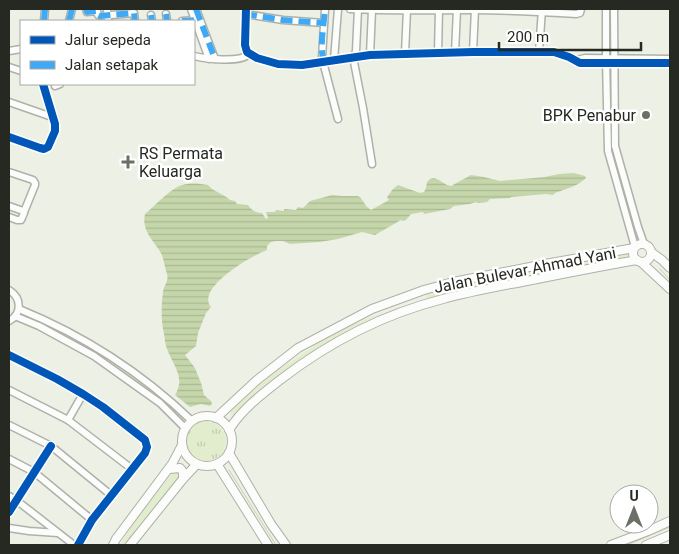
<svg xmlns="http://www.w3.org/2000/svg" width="679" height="554" font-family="Roboto,sans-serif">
<defs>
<pattern id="park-tufts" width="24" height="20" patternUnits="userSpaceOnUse" patternTransform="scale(1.25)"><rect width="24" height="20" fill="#e1edcc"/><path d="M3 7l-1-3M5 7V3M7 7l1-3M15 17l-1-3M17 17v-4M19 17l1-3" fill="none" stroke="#c1cbaf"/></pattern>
<pattern id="water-rules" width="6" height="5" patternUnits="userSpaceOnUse" patternTransform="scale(1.25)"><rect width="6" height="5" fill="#c6d6ab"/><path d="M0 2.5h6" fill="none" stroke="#aab893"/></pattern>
</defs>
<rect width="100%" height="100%" fill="#ecf0e5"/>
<!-- grass -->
<g fill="#e1edcc">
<path d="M627,254l3,2 -2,3c-67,12 -135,22 -200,41l-2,-5c66,-19 134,-29 201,-41z"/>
<path d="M19,309l92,47 81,65 -7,7c-46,-51 -110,-80 -169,-112z"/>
<path d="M388,312l2,1c-41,19 -84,38 -118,68 -13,11 -24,23 -37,34h-3l-2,-2 3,-5 38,-33 48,-32 34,-18 19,-8z"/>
<path d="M175,470h2l4,6 -55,69h-6l14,-22z"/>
</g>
<!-- park -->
<circle fill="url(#park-tufts)" cx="206" cy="441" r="20"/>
<!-- water -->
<path fill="url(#water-rules)" d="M574,173l11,3 1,2c-8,8 -20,11 -31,15l-2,2 -7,-1 -35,3 -1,1 -20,1 -3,3 -9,1 -2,-1 -6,2 -16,2 -4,3 -26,5 -1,-2 -12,2 -5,6 -3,1 -2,-1 -26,15 -13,-3 -24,7 -19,3 -29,2 -7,-3h-7l-5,1 -4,4v4c-14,5 -72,38 -56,57l-5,6 -8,20 -2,13 -11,9 10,13 6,15 3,12 7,6 1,3 -2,2 -9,-2 -11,3 -15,-12c11,-17 -2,-30 -8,-46 -2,-5 -2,-10 -3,-15 -3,-14 -3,-28 -1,-42 1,-7 6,-11 4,-18 -2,-6 -3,-13 -5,-19 -7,-14 -21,-23 -17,-41 11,-9 28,-29 42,-30 7,-1 14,0 21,1l4,4 16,9 2,2 5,1 2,3 11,1c3,5 8,8 14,8l4,6 2,-1 -2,-6h9l1,-2 8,1v-2l12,1 2,-3 5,1 7,-7 22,-6 10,1h15l3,1 7,10 4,3 18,-10 -2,-3 6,-8 5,-4 22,8 4,-1 2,-4 1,-6 3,-3 4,-1 5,2 8,5 4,1 20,-11 13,2 16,4 45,-4 14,-3z"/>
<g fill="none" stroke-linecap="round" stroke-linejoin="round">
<!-- stream -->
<g stroke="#c6d6ab" stroke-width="1">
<path d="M660,269l10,11"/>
<path d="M229,470l47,75"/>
<path d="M627,545l43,-18"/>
</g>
<!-- minor casing -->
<g stroke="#aeb1a9" stroke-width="9">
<g id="minor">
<path d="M86,9l1,3 10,-1 1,4 2,1 34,-3 1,8"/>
<path d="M107,9l1,12"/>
<path d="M191,9l18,50"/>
<path d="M196,9l19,50"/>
<path d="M246,9l-1,36 2,7 10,6 21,6 24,1 68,-10 103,-3h81l15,5 11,6h90"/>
<path d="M325,9l-3,49 16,61"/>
<path d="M350,9c41,2 81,1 122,1 35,0 69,2 104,4l4,-1 1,-4"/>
<path d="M606,9v49l2,93 27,96"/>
<path d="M614,9l1,137 23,81 6,17"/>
<path d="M166,14l1,7"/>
<path d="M245,14l38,6 41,3"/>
<path d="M151,15l1,6"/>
<path d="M44,21l1,-12"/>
<path d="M69,21l3,-12"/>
<path d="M182,21l14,-1"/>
<path d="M9,51l12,-2"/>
<path d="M473,52l2,-43"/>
<path d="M539,52l3,-43"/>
<path d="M438,53l1,-44"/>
<path d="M455,53l2,-44"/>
<path d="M405,54l2,-45"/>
<path d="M370,55l2,-45"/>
<path d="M194,56c12,3 46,7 55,-2"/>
<path d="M353,57l10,51 9,56"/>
<path d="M354,57l2,-6 2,-42"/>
<path d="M334,60l4,-51"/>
<path d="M577,60l8,-2 85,1"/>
<path d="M9,67l12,4"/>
<path d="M55,86l5,-2"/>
<path d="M9,102l43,15"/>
<path d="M9,137l31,11 4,1 4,-2 7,-16v-7l-12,-40"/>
<path d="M9,172l24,8 2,3v2l-11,27"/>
<path d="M9,206l14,5 1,2 -3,7h-4l-8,-3"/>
<path d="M9,290c13,8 13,24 0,31"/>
<path d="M19,309c64,26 123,64 173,112"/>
<path d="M15,316l24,10 55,30 66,47 25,25"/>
<path d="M9,355l48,24 26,15 20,13 42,33 2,7 -2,6 -53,67 -14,25"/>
<path d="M9,390l59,30 64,49"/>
<path d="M68,420l15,-26"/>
<path d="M9,425l42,21 60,49"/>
<path d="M9,459l25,13 58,48"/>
<path d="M9,496l7,4 58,45"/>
<path d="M9,512l42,-66"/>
<path d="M9,528l20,3 29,2"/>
</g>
</g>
<!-- major casing -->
<g stroke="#aeb1a9" stroke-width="10">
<g id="major">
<circle cx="642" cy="253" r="9"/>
<path d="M651,252l11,8 8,8"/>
<path d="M641,262l29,27"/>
<circle cx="207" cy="441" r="25"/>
<path d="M216,418l41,-38 41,-32 74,-39 52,-19 29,-8 92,-18 89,-16"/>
<path d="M229,430c12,-20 33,-36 51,-50 48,-37 104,-66 163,-81 29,-8 59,-13 89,-19 35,-7 70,-14 105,-20"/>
<path d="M229,453l42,71 15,21"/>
<path d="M217,464l51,81"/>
<path d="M169,469l11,-1 3,4v7"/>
<path d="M113,545l3,-6 56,-75 10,-19"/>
<path d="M130,545l53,-66 14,-15"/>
<path d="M611,545l37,-14 22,-10"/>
<path d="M646,545l24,-10"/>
</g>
</g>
<!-- minor -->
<use href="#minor" stroke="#fcfdfb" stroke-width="6"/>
<!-- major -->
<use href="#major" stroke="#fcfdfb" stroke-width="8"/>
<!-- quiet -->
<g stroke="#3fa9f5" stroke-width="6" stroke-dasharray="12 6" stroke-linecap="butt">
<path d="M86,9l1,3 10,-1 1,4 2,1 34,-3 1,8"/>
<path d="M196,9l19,50"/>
<path d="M166,14l1,7"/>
<path d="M245,14l38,6 41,3"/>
<path d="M151,15l1,6"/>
<path d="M44,21l1,-12"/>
<path d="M69,21l3,-12"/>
<path d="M182,21l14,-1"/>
<path d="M324,62c-5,-14 0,-38 1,-53"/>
</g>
<!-- cycleway casing -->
<g stroke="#fff" stroke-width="11">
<g id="cycleway">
<path d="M246,9l-1,36 2,7 10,6 21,6 24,1 68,-10 103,-3h81l15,5 11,6h90"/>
<path d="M9,137l31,11 4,1 4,-2 7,-16v-7l-12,-40"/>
<path d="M9,355l48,24 26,15 20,13 42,33 2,7 -2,6 -53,67 -14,25"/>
<path d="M9,512l42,-66"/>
</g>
</g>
<!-- cycleway -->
<use href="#cycleway" stroke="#0057b8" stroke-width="8"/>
</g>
<!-- markers -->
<g fill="#6b6f66" stroke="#fff" stroke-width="2">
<circle cx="646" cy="115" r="5"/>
<path d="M125.5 154.5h5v5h5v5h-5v5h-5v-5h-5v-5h5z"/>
</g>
<g text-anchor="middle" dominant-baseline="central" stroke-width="5" stroke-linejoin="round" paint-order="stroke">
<!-- poi labels -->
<g font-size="16" fill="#262921" stroke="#fff" text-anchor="end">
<text x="636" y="115">BPK Penabur</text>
<text x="139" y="153" text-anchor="start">RS Permata<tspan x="139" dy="18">Keluarga</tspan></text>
</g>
<!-- street labels -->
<g font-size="16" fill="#262921" stroke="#fff">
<text transform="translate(525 270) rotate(-11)">Jalan Bulevar Ahmad Yani</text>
</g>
</g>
<!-- border -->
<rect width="679" height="554" fill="none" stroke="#262921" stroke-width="20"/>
<!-- legend -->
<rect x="20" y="20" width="175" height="65" fill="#ffffff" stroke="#a8a9a6"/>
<rect x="30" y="36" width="25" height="8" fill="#0057b8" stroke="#a8a9a6"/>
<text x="65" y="45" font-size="15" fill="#262921">Jalur sepeda</text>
<rect x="30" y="61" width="25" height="8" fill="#3fa9f5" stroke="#a8a9a6"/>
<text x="65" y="70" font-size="15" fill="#262921">Jalan setapak</text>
<!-- north arrow -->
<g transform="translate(634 509)"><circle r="24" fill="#ffffff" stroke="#a8a9a6"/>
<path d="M0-4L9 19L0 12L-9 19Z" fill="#6b6f66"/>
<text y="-8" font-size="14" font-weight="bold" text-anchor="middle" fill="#262921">U</text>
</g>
<!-- scale -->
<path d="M499 42v8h142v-8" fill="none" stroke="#262921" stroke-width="2.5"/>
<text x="507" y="42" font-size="15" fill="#262921" stroke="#ffffff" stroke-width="4" paint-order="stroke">200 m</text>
</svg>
